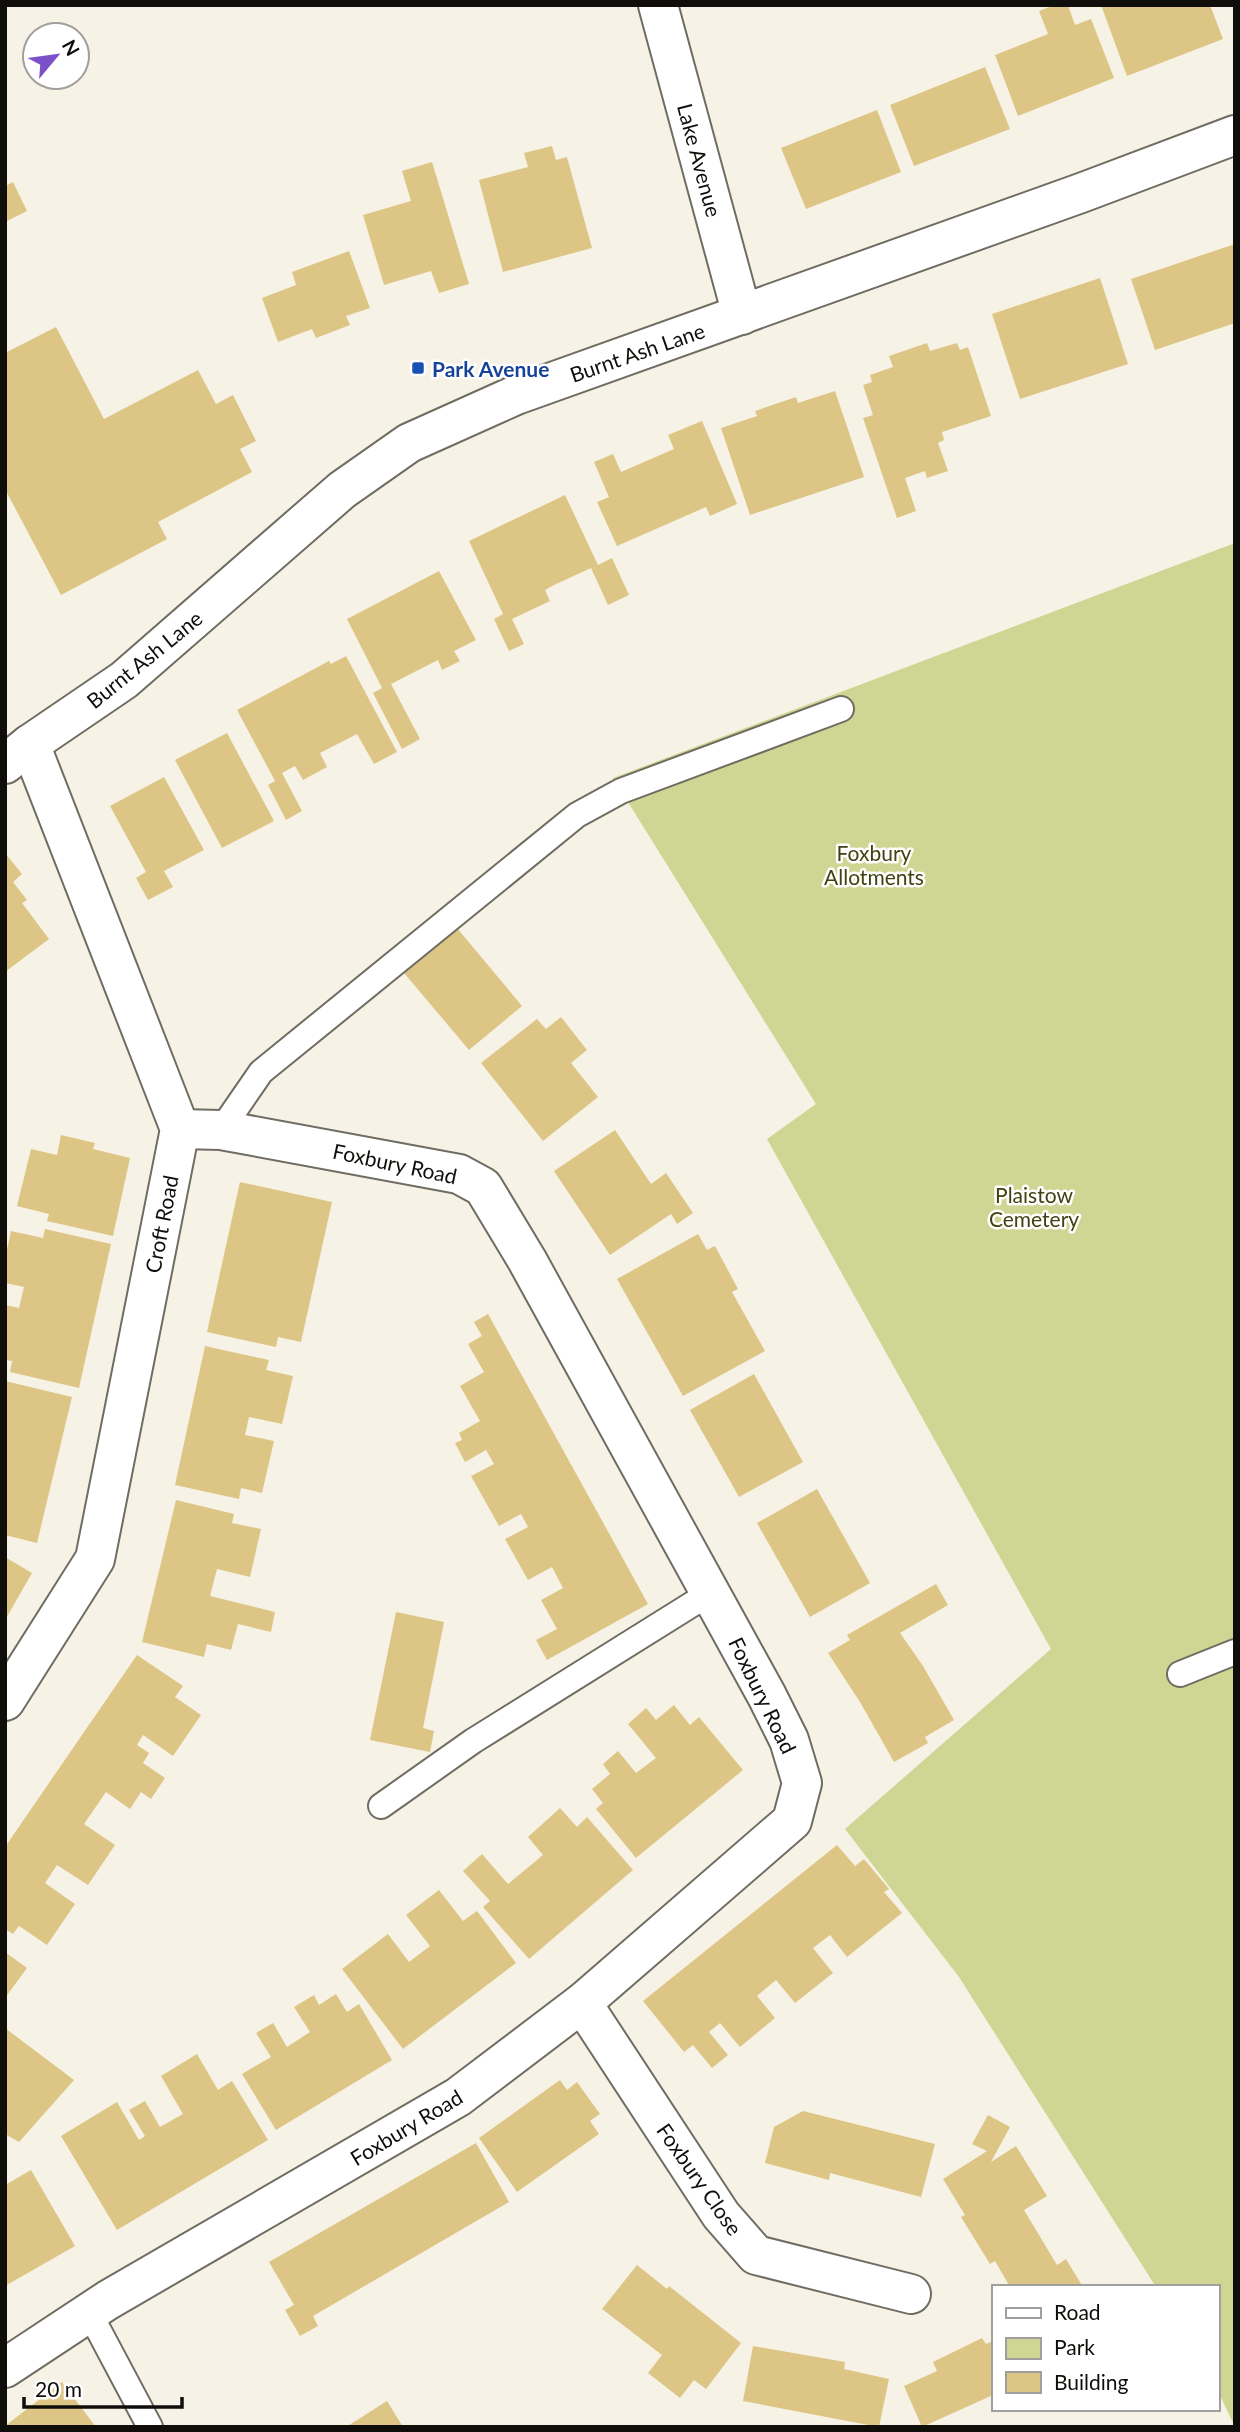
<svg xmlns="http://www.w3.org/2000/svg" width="1240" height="2432" font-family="Lato,sans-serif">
<rect width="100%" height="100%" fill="#f7f2e6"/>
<!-- green -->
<path fill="#cfd592" d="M1235,543v1884l-18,-38v-102h-61l-197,-310 -114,-148 206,-180 -284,-510 49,-35 -203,-326z"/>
<!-- building -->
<g fill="#ddc685">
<path d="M1055,5h13l7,20 16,-6 23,59 -96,38 -23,-61 53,-21 -9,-23z"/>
<path d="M1101,5h109l13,34 -96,37z"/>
<path d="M985,67l25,62 -96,37 -24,-61z"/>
<path d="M877,110l24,62 -95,37 -25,-61z"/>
<path d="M552,146l4,14 11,-3 25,91 -89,24 -24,-92 49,-13 -4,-14z"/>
<path d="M432,162l37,122 -30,9 -8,-22 -47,14 -21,-70 48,-14 -9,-30z"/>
<path d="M13,182l14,29 -22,11v-36z"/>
<path d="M1235,244v79l-80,27 -24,-71z"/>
<path d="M349,251l21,57 -24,8 4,9 -34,13 -4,-9 -34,13 -16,-44 34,-13 -4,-13z"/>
<path d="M1100,278l28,86 -108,35 -28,-85z"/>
<path d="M56,327l48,92 94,-49 18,34 17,-9 23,46 -16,8 12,23 -94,50 9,17 -106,56 -56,-106v-136z"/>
<path d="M927,343l3,8 27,-8 3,7 8,-3 23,69 -49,16 2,8 -6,3 10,28 -21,7 -2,-7 -20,7 11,33 -19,7 -34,-100 10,-3 -10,-30 9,-3 -2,-7 23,-8 -4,-11z"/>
<path d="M835,391l29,86 -114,38 -29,-87 36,-12 -2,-5 41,-14 2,6z"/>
<path d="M702,421l35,83 -27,12 -4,-9 -89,39 -20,-44 12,-5 -15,-35 19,-8 8,18 53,-23 -6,-14z"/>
<path d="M565,495l33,70 14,-7 17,37 -21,10 -17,-37 -37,17 -9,5 5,11 -38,18 12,25 -15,7 -15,-32 9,-5 -34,-73z"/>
<path d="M439,571l37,69 -22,11 6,10 -18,9 -4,-10 -47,24 29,55 -18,10 -29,-56 9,-5 -35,-69z"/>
<path d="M346,656l51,96 -23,12 -17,-30 -37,19 7,14 -24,13 -8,-14 -13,7 20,38 -16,9 -18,-35 7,-4 -38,-71 92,-49 2,3z"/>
<path d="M227,733l47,88 -52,27 -47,-88z"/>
<path d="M164,777l40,73 -40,21 9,16 -25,13 -12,-22 10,-6 -36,-66z"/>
<path d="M5,853l17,21 -9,8 14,18 -5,3 27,36 -44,33z"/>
<path d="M457,928l65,78 -53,44 -65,-77z"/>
<path d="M561,1017l26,33 -16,13 27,34 -55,44 -62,-78 56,-44 9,10z"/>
<path d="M615,1130l36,54 15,-11 27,40 -16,11 -6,-10 -61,41 -56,-84z"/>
<path d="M61,1135l34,8 -2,6 37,9 -17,78 -66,-15 2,-7 -32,-8 14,-57 26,6z"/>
<path d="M240,1182l92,20 -31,140 -23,-5 -2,10 -69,-15z"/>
<path d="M45,1229l66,15 -32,144 -69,-16 2,-11 -7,-1v-55l14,3 5,-21 -19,-4v-24l6,-28 32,7z"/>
<path d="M698,1234l9,16 8,-4 23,43 -6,3 33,59 -82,45 -66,-117z"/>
<path d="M488,1314l160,290 -101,56 -11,-20 21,-11 -16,-29 22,-12 -11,-21 -24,13 -23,-41 23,-12 -7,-13 -22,12 -28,-50 23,-12 -8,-14 -21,12 -10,-19 7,-3 -3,-7 21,-12 -20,-35 24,-14 -16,-28 14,-8 -8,-14z"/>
<path d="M205,1346l64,14 -3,10 27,6 -11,48 -33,-7 -4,18 29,6 -12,52 -21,-5 -2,11 -64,-14z"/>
<path d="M754,1374l49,88 -64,35 -49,-87z"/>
<path d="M5,1381l67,16 -35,146 -32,-8z"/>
<path d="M817,1489l53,94 -60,34 -53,-94z"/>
<path d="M176,1500l58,14 -2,9 29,6 -11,48 -33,-8 -7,27 65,16 -4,20 -33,-8 -7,26 -24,-6 -3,13 -62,-15z"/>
<path d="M5,1557l27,16 -27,47z"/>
<path d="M936,1584l12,21 -48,28 23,33 31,54 -29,17 3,6 -34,19 -34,-60 -32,-49 22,-13 -3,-5z"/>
<path d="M396,1612l48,10 -21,106 11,3 -4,21 -60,-12z"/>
<path d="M137,1655l46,31 -8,11 26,18 -28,41 -30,-21 -6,10 12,8 -6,10 22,15 -14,21 -10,-7 -11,17 -24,-17 -22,32 31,21 -27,40 -31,-20 -12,18 30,21 -28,41 -28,-19 -6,8 -8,-5v-82z"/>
<path d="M674,1705l16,20 9,-8 44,53 -107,88 -40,-49 7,-6 -11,-14 18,-15 -7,-10 15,-13 18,22 20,-15 -28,-34 18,-16 10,12z"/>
<path d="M560,1808l17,19 10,-10 46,53 -104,89 -46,-52 7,-6 -27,-30 19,-17 26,30 35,-29 -15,-18z"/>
<path d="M837,1845l18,21 9,-7 25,30 -5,3 18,21 -55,44 -17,-22 -17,13 20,25 -38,30 -19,-23 -19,16 18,22 -35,29 -20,-24 -11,9 19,23 -16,13 -19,-23 -9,7 -41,-51z"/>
<path d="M439,1890l24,31 14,-10 39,52 -113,86 -61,-80 46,-35 21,28 21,-16 -24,-31z"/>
<path d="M5,1952l22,16 -22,30z"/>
<path d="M336,1994l11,18 12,-8 33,56 -116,70 -34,-56 29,-17 -15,-24 17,-10 14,24 23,-15 -16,-25 20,-12 5,10z"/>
<path d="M5,2028l69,52 -55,62 -14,-8z"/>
<path d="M197,2054l21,36 14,-9 36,59 -151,90 -56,-94 56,-34 22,38 6,-4 -16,-26 16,-9 15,26 23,-13 -22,-38z"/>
<path d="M560,2080l7,10 10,-8 23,32 -10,7 9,13 -82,58 -38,-54z"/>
<path d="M803,2111l132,33 -14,53 -91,-24 -1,7 -64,-17 9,-36z"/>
<path d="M988,2115l22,12 -19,35 25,-16 31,50 -23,14 33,55 9,-6 17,28h-73l-15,-26 -5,3 -29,-47 4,-2 -22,-36 44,-28 -15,-7z"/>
<path d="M476,2143l33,59 -196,114 5,10 -18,10 -15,-26 9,-5 -25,-43z"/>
<path d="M31,2170l44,76 -70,40v-101z"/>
<path d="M637,2265l30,24 2,-3 72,57 -35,46 -12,-9 -14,18 -32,-25 14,-18 -60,-46z"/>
<path d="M982,2338l4,6 7,-3v54l-71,32 -18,-41 33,-15 -4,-9z"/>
<path d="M753,2346l92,16 -1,7 45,10 -10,48 -136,-26z"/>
<path d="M62,2382l34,45h-91v-1z"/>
<path d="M387,2401l16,26h-57z"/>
</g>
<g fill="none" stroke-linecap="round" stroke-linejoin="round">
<!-- service casing -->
<g stroke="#6f6c61" stroke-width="28">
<g id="service">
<path d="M221,1130l40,-58 316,-257 44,-24 220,-82"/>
<path d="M1180,1674l55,-22"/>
<path d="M381,1806l92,-65 237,-148"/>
<path d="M90,2314l60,113"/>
</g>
</g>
<!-- minor casing -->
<g stroke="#6f6c61" stroke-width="42">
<g id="minor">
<path d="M658,5l84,310"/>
<path d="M5,1701l90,-142 85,-430 -150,-385"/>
<path d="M582,2003l139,212 35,40 155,39"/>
<path d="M5,2368l103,-68 350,-203 124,-94 210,-182 10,-38 -13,-43 -22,-44 -240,-436 -44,-73 -24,-13 -238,-44 -41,-1"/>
</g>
</g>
<!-- primary casing -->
<g stroke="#6f6c61" stroke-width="42">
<path id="primary" d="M5,764l25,-20 94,-64 218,-190 67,-47 107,-48 565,-202 154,-58"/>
</g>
<!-- service -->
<use href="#service" stroke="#fff" stroke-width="24"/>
<!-- minor -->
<use href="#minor" stroke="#fff" stroke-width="38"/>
<!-- primary -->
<use href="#primary" stroke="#fff" stroke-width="38"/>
</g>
<!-- markers -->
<rect fill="#1a4fb4" stroke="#fff" stroke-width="2.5" x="411" y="361" width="14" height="14" rx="3.5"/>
<g text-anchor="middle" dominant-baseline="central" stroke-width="5" stroke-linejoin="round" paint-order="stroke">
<!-- street labels -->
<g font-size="21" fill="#0f0e0a" stroke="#fff">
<text transform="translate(700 160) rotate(75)">Lake Avenue</text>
<text transform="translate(637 352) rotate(-19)">Burnt Ash Lane</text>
<text transform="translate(144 659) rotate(-39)">Burnt Ash Lane</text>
<text transform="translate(395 1163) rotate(12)">Foxbury Road</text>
<text transform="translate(161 1224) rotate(-79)">Croft Road</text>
<text transform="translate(763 1695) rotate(64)">Foxbury Road</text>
<text transform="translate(406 2127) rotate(-31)">Foxbury Road</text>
<text transform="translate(700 2179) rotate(55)">Foxbury Close</text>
</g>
<!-- transit labels -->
<g font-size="21" font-weight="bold" fill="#164399" stroke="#fff" text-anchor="start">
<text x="432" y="368">Park Avenue</text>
</g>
<!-- park labels -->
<g font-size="21" fill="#404310" stroke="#fff">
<text x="874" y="852">Foxbury<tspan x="874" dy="24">Allotments</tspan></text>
<text x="1034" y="1194">Plaistow<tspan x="1034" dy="24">Cemetery</tspan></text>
</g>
</g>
<!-- border -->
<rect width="1240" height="2432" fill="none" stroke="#0f0e0a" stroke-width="14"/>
<!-- legend -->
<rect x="992" y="2285" width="228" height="126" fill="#ffffff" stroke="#9f9f9d" stroke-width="2"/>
<rect x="1006" y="2308" width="35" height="10" fill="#ffffff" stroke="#9f9f9d" stroke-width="2"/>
<text x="1054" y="2320" font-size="21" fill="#0f0e0a">Road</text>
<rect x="1006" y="2338" width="35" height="21" fill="#cfd592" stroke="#9f9f9d" stroke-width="2"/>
<text x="1054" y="2355" font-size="21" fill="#0f0e0a">Park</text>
<rect x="1006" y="2372" width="35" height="21" fill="#ddc685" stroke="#9f9f9d" stroke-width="2"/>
<text x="1054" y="2390" font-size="21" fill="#0f0e0a">Building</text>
<!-- north arrow -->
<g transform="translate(56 56) rotate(61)"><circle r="33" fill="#ffffff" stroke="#9f9f9d" stroke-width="2"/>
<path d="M0-5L12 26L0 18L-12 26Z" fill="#7c50c9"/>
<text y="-10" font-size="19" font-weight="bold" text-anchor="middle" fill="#0f0e0a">N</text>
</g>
<!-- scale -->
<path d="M24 2397v10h158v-10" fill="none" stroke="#0f0e0a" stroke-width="3.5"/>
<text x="35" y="2397" font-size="21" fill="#0f0e0a" stroke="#ffffff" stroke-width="5" paint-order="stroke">20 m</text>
</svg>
